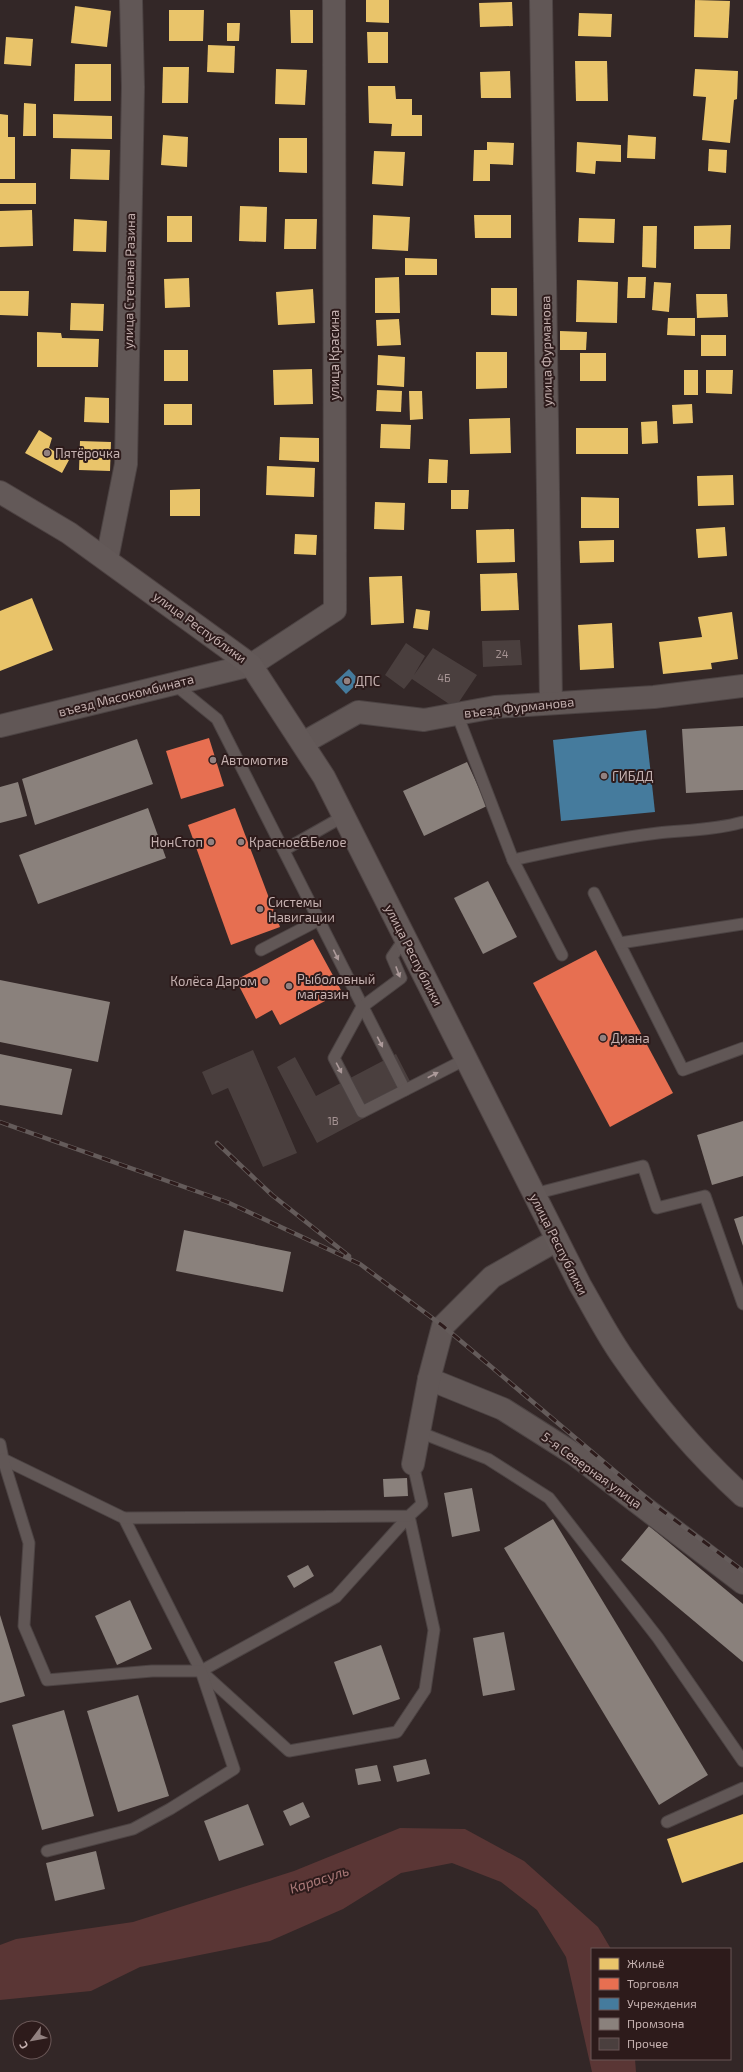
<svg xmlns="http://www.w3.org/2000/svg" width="743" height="2072" font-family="'Exo 2',sans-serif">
<rect width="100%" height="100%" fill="#332727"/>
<!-- water -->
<path fill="#5a3635" d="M400,1828l65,1 59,32 74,66 13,22h-19v110h43l1,13h-44l-26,-115 -29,-47 -36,-28 -49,-19 -51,10 -58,36 -73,32 -130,26 -49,24 -91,9v-55l16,-6 117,-17 161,-51z"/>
<!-- homes -->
<g fill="#e9c46a">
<path d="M366,0h23v23l-23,-1z"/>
<path d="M695,0l35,1 -2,37 -34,-1z"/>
<path d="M512,2l1,24 -33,1 -1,-24z"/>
<path d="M75,6l36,5 -4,36 -36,-4z"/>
<path d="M169,10h35l-1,31h-34z"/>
<path d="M290,10h23v33h-22z"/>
<path d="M579,13l33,1 -1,23 -33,-1z"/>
<path d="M227,23h13l-1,18h-12z"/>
<path d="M367,32h21v31h-20z"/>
<path d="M6,37l27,2 -2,27 -27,-2z"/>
<path d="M208,45l27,1 -1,27 -27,-1z"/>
<path d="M575,61h32l1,40h-32z"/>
<path d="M75,64h36v37h-37z"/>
<path d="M163,67h26l-1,36h-26z"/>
<path d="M276,69l31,1 -2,35 -30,-1z"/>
<path d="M695,69l43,2 -1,28 -3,1 -4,43 -28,-3 4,-43 -13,-1z"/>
<path d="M510,71l1,27h-30l-1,-26z"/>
<path d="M368,86h27l1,13h16v16h10v21h-31l1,-12 -23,-1z"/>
<path d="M24,103l12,1v32h-13z"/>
<path d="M0,114l8,1v22h7v42h-15z"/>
<path d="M53,114l59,2v23l-59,-1z"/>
<path d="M163,135l25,2 -1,30 -26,-2z"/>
<path d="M628,135l28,2 -1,22 -28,-1z"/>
<path d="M279,138h28v35l-28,-1z"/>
<path d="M487,142l27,1 -1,22 -23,-1v17h-17l1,-31h13z"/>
<path d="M577,142l44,3v17l-25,-1 -1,13 -19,-2z"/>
<path d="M71,149l39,1 -1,30 -39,-1z"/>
<path d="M709,149l18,1 -1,23 -18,-2z"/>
<path d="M374,151l31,1 -2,34 -31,-2z"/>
<rect x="0" y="183" width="36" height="21"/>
<path d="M240,206l27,1 -1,35 -27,-1z"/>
<path d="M32,210l1,36 -33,1v-36z"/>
<path d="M373,215l37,2 -2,34 -36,-2z"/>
<path d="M474,215h37v23h-36z"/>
<rect x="167" y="216" width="25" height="26"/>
<path d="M579,218l36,1 -1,24 -36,-1z"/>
<path d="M74,219l33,2 -1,31 -33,-1z"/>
<path d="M285,219h32l-1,30h-32z"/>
<path d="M731,225l-1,24h-36v-23z"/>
<path d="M643,226h14l-1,42 -14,-1z"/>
<path d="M405,258l32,1v16h-32z"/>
<path d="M399,277l1,36h-25v-35z"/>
<path d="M628,277h18l-1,21h-18z"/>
<path d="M189,278l1,29 -25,1 -1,-29z"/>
<path d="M577,280l41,2 -1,41 -41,-1z"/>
<path d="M654,282l17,1 -2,29 -17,-2z"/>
<path d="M491,288h26v28l-26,-1z"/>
<path d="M313,289l2,34 -37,2 -2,-33z"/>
<path d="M0,291h29l-1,25 -28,-1z"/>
<path d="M696,294h31l1,23 -31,1z"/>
<path d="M71,303l33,1 -1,27 -33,-1z"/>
<path d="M668,318h27v18l-28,-1z"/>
<path d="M399,319l2,26 -24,1 -1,-26z"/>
<path d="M560,331l27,1 -1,18h-26z"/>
<path d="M37,332l24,1 1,5 37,1 -1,28h-61z"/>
<rect x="701" y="335" width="25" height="21"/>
<rect x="164" y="350" width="24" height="31"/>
<path d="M476,352h31v36l-31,1z"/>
<rect x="580" y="353" width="26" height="28"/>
<path d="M378,355l27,2 -1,30 -27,-2z"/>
<path d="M312,369l1,35 -39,1 -1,-35z"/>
<rect x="684" y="370" width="14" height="25"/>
<path d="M706,370h27l-1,24 -26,-1z"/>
<path d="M377,390l25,1 -1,21 -25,-1z"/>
<path d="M409,391h13l1,28 -13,1z"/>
<path d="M85,397l24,1v25l-25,-1z"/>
<rect x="164" y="404" width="28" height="21"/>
<path d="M692,404l1,19 -20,1 -1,-19z"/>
<path d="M510,418l1,35 -41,1 -1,-35z"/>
<path d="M657,421l1,22 -16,1 -1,-22z"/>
<path d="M381,424l30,1 -1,24 -30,-1z"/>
<rect x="576" y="428" width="52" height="26"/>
<path d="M39,430l13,8 -3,10 20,12 -7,13 -37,-20z"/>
<path d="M280,437l39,1v24l-40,-2z"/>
<path d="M80,441l31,1 -1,29 -31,-1z"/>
<path d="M429,459l19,1 -1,23h-19z"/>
<path d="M267,466l48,2 -1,29 -48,-2z"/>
<path d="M733,475l1,30 -36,1 -1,-30z"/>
<path d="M200,489v27h-30v-26z"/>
<path d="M451,490h18l-1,19h-17z"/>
<path d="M581,497l38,1v30h-38z"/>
<path d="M375,502l30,1 -1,27 -30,-1z"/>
<path d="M725,527l2,29 -29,2 -2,-29z"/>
<path d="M514,529l1,33 -38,1 -1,-33z"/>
<path d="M295,534l22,1 -1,20 -22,-1z"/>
<path d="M614,540v22l-34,1 -1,-22z"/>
<path d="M517,573l2,37 -38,1 -1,-37z"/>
<path d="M402,576l2,47 -33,2 -2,-48z"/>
<path d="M32,598l21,52 -53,21v-60z"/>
<path d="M416,609l14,2 -2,19 -15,-2z"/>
<path d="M732,612l6,47 -27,4 1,6 -49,5 -4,-32 43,-5 -4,-20z"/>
<path d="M612,623l2,45 -34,2 -2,-45z"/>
<path d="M743,1814v48l-61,21 -15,-44z"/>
</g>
<!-- shops -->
<g fill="#e76f51">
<path d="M209,738l15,48 -43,13 -15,-48z"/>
<path d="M235,808l45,119 -49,18 -43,-120z"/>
<path d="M313,939l29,53 -62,33 -8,-15 -16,9 -20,-39z"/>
<path d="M596,950l77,143 -63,34 -77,-144z"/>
</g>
<!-- public -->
<g fill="#457b9d">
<path d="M349,669l11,12 -14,13 -11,-12z"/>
<path d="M646,730l9,82 -94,9 -8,-81z"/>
</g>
<!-- industry -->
<g fill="#8a817c">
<path d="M743,726v64l-57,3 -4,-64z"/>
<path d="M137,739l16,45 -118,41 -13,-46z"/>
<path d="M467,762l20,44 -63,30 -21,-45z"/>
<path d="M18,782l9,34 -27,7v-36z"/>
<path d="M148,808l18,50 -128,46 -19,-49z"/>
<path d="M488,881l29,56 -34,17 -29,-56z"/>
<path d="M0,980l110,22 -12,60 -98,-20z"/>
<path d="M0,1054l72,15 -10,46 -62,-10z"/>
<path d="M743,1121v55l-31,9 -15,-50z"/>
<path d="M743,1216v30l-9,-27z"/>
<path d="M184,1230l107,22 -8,40 -107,-21z"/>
<path d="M407,1478l1,18 -24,1 -1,-18z"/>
<path d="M472,1488l8,43 -28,6 -8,-44z"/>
<path d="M553,1519l155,256 -49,30 -155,-257z"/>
<path d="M649,1526l94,78v58l-122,-102z"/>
<path d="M308,1565l6,11 -20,12 -7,-12z"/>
<path d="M130,1600l22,49 -35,16 -22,-49z"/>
<path d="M0,1615l25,81 -25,7z"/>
<path d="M504,1632l11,58 -32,6 -10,-58z"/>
<path d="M381,1645l19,54 -47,16 -19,-53z"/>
<path d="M138,1695l31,101 -51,16 -31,-101z"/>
<path d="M64,1710l30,106 -52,14 -30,-105z"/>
<path d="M426,1759l4,15 -33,8 -4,-16z"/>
<path d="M377,1765l4,16 -23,4 -3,-16z"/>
<path d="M303,1802l7,15 -20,9 -7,-15z"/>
<path d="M248,1804l16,41 -45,16 -15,-40z"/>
<path d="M96,1851l9,38 -50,12 -9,-38z"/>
</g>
<!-- building -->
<g fill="#4a3f3e">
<path d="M520,640l2,25 -39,2 -1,-26z"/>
<path d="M406,643l19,13 -11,19 19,-27 44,27 -22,33 -43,-29 -8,10 -19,-14z"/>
<path d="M253,1050l44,103 -34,14 -35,-79 -16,7 -10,-23z"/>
<path d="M396,1054l19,37 -98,52 -40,-76 18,-10 21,39z"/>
</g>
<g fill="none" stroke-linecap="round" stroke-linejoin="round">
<!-- lane casing -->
<g stroke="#4c4343" stroke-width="13">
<g id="lane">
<path d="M174,684l43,35 188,371"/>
<path d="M457,714l56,146c48,-11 96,-21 145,-27 28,-3 57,-3 85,-11"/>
<path d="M284,850l60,-34"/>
<path d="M513,860l49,95"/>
<path d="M594,893l89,177 60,-22"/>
<path d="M405,938l-13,19 9,21 -39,29 -28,51 28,54 104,-53"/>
<path d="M620,943l123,-19"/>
<path d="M261,950l58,-30"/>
<path d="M534,1194l109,-28 14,42 48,-12 38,108"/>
<path d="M419,1432l69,27 61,39 109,140 85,123"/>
<path d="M0,1444l3,15 121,59 77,153 88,80 108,-19 28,-42 9,-60 -25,-114 -73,81 -135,74"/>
<path d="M0,1460l3,-1 26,84 -5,83 23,54 105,-9h49l33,98 -64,40 -37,20 -86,22"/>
<path d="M124,1518l285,-2 13,-12 -9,-40"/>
<path d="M667,1822l76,-34"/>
</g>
</g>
<!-- street casing -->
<g stroke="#4c4343" stroke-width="24">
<g id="street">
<path d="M541,0l10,702"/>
<path d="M107,559l19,-95 7,-377 -2,-87"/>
<path d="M0,726l251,-61 84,-55 -1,-610"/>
<path d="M303,743l55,-31 66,8 71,-13 159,-10 89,-11"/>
<path d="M429,1379l74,30 71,45 169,129"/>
<path d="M413,1464l16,-85 14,-53 49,-49 65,-37"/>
</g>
</g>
<!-- primary casing -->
<g stroke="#4d4242" stroke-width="24">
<path id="primary" d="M0,492l69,41 182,132 73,112 256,508c14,24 26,48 42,71 35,51 75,98 121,140"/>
</g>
<!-- lane -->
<use href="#lane" stroke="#615756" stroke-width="11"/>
<!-- street -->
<use href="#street" stroke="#615756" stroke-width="22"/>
<!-- primary -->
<use href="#primary" stroke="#635958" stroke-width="22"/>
<!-- rail casing -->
<g stroke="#645b5a" stroke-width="4.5">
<g id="rail">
<path d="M0,1122l227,80 133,62 83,62 213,180 87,65"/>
<path d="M217,1143l55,52 77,61"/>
</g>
</g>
<!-- rail -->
<use href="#rail" stroke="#2d1b1b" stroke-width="3" stroke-dasharray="9" stroke-linecap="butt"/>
</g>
<!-- one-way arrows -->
<defs><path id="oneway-solid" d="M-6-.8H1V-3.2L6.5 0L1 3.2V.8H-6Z"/></defs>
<g fill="#ac9a9a">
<use href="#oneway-solid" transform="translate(336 955) rotate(64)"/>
<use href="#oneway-solid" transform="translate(398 972) rotate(69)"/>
<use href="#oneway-solid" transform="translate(380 1042) rotate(63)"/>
<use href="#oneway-solid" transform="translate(339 1068) rotate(62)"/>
<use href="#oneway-solid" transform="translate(433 1075) rotate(-27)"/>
</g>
<!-- markers -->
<g fill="#928180" stroke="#2d1b1b" stroke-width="1.5">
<circle cx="47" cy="453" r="4"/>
<circle cx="347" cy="681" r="4"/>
<circle cx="213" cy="760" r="4"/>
<circle cx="604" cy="776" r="4"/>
<circle cx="211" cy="842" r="4"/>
<circle cx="241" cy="842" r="4"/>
<circle cx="260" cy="909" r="4"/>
<circle cx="265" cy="981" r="4"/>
<circle cx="289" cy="986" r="4"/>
<circle cx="603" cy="1038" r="4"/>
</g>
<g text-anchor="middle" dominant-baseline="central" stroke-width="4" stroke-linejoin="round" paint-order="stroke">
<!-- number labels -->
<g font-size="11" fill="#a69494">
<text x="502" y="653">24</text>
<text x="444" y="677">4Б</text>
<text x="333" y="1120">1В</text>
</g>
<!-- street labels -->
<g font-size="13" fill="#c5b1b0" stroke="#2d1b1b">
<text transform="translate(129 281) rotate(-89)">улица Степана Разина</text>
<text transform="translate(546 351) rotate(-91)">улица Фурманова</text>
<text transform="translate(334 355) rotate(-90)">улица Красина</text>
<text transform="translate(200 627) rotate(36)">улица Республики</text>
<text transform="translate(126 695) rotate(-14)">въезд Мясокомбината</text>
<text transform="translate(519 707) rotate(-6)">въезд Фурманова</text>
<text transform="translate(414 955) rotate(63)">улица Республики</text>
<text transform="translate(559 1244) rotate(63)">улица Республики</text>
<text transform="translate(592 1470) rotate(36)">5-я Северная улица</text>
</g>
<!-- poi labels -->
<g font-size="13" fill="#c5b1b0" stroke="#2d1b1b" text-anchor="start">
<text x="55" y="453">Пятёрочка</text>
<text x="355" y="681">ДПС</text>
<text x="221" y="760">Автомотив</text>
<text x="612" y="776">ГИБДД</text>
<text x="203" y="842" text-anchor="end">НонСтоп</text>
<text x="249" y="842">Красное&amp;Белое</text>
<text x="268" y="902">Системы<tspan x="268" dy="15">Навигации</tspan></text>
<text x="297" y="979">Рыболовный<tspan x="297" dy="15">магазин</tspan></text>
<text x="257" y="981" text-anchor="end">Колёса Даром</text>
<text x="611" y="1038">Диана</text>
</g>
<!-- water labels -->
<g font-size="14" font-style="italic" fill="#ab7a79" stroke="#2d1b1b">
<text transform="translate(319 1879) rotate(-18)">Карасуль</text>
</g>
</g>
<!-- legend -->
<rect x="591" y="1948" width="140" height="112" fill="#2d1b1b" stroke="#6a5757"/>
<rect x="599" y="1958" width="20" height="12" fill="#e9c46a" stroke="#6a5757"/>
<text x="627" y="1968" font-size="12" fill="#c5b1b0">Жильё</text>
<rect x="599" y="1978" width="20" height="12" fill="#e76f51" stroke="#6a5757"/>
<text x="627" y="1988" font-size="12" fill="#c5b1b0">Торговля</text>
<rect x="599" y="1998" width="20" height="12" fill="#457b9d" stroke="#6a5757"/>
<text x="627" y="2008" font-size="12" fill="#c5b1b0">Учреждения</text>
<rect x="599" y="2018" width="20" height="12" fill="#8a817c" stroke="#6a5757"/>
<text x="627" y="2028" font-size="12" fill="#c5b1b0">Промзона</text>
<rect x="599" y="2038" width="20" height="12" fill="#4a3f3e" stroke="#6a5757"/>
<text x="627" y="2048" font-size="12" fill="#c5b1b0">Прочее</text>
<!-- north arrow -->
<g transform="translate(32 2040) rotate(238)"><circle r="19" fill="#2d1b1b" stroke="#6a5757"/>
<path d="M0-3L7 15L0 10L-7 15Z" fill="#928180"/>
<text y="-6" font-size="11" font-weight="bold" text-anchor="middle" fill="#c5b1b0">С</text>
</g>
</svg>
